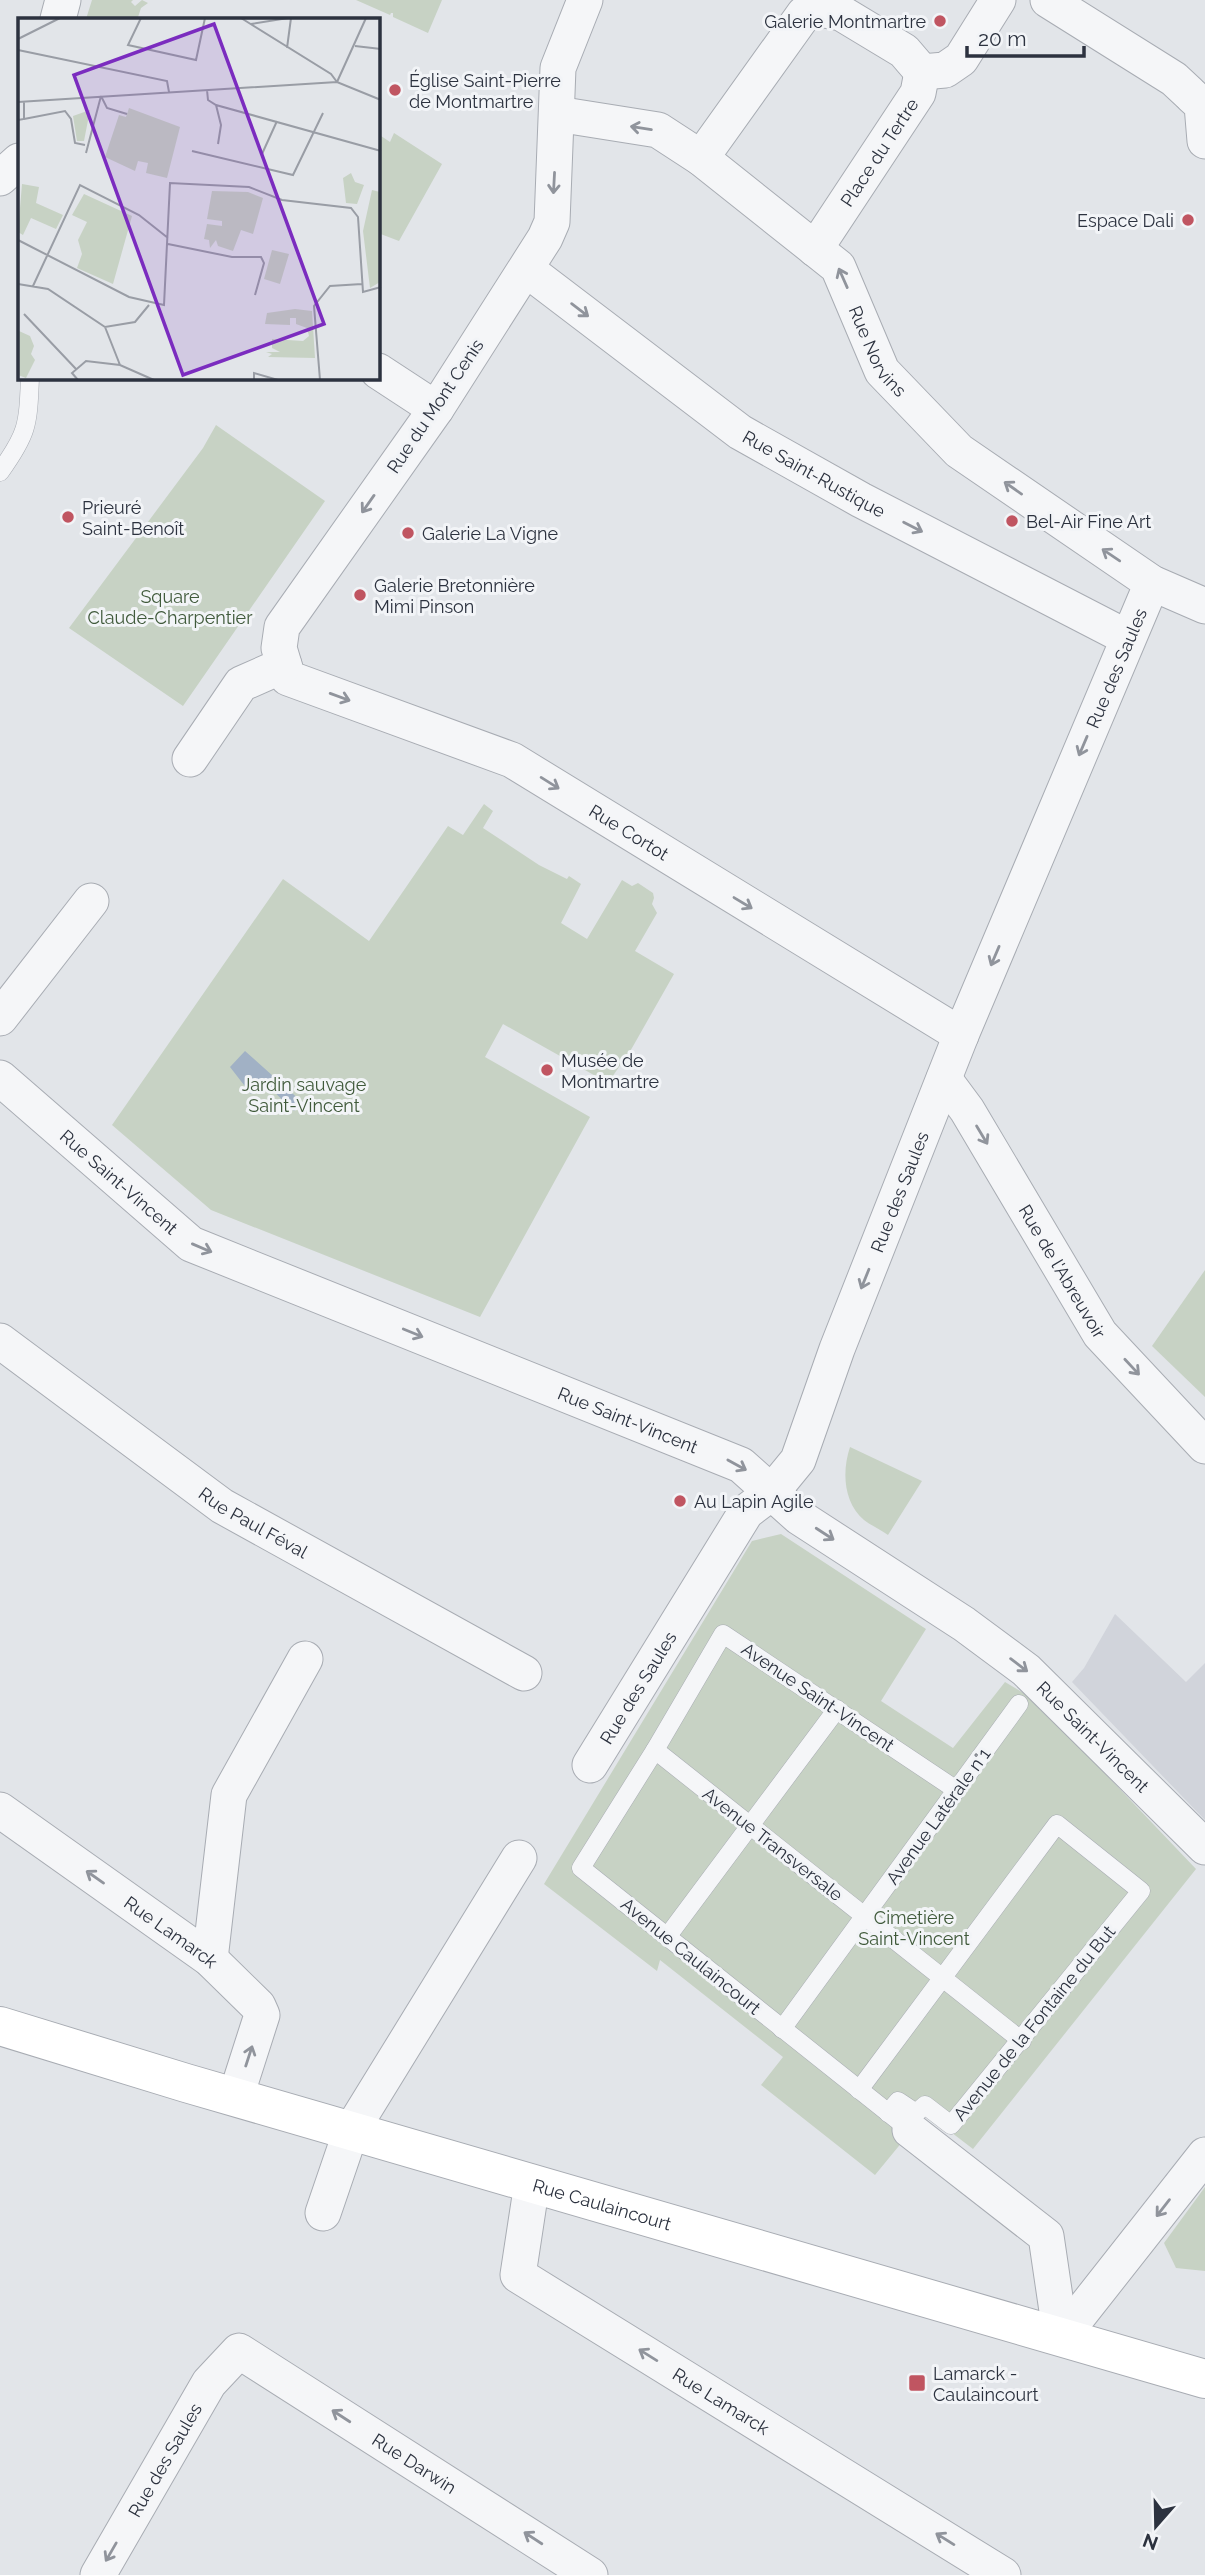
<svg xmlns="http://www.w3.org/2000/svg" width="1205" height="2575" font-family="Raleway,sans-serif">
<rect width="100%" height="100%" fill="#e2e5e9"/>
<!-- built -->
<path fill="#d1d4db" d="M1115,1614l71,68 19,-19v157l-133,-138 12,-14z"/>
<!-- green -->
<g fill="#c7d2c4">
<path d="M92,0h41l-2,2 4,4 7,-6 6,3 -7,5 -3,9 -7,2h-45z"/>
<path d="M356,0h86l-14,33 -35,-16v-4h-2l-1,2z"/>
<path d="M394,133l48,31 -43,77 -21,-8v-99l12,8z"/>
<path d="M216,425l109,76 -142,205 -114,-78 134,-180z"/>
<path d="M484,804l9,7 -10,17 56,37 28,14 2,-3 12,8 -20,39 26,16 35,-59 10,6 6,-3 15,10 1,5 -2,6 5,9 -22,38 39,23 -42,74 -24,35 -105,-59 -18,33 105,60 -110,200 -269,-107 -99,-85 171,-246 86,62 79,-115 15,9z"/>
<path d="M1205,1270v127l-53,-51z"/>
<path d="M850,1447l72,34 -34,54c-7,-5 -16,-9 -24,-15 -21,-18 -22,-49 -14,-73z"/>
<path d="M781,1534l145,95 -45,72 72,47 52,-66 30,18 161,169 -223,280 -47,-36 -51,62 -114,-90 22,-28 -123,-97 -3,11 -113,-87 208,-343z"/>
<path d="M1205,2187v84l-29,-3 -12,-25z"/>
</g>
<!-- water -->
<path fill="#a1b1c5" d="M245,1051l57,51 -8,9 -28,-27 -15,10 -21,-27z"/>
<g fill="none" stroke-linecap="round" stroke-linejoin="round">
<!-- lane casing -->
<g stroke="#a8acb3" stroke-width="19">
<g id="lane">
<path d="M0,472c28,-39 28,-47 30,-94"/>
<path d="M655,1750l367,291"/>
<path d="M667,1937l170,-228"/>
<path d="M782,2029l237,-325"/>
<path d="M859,2090l198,-266 84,67 -190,234 -26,-20 -9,8 -18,-12 -10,12"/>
<path d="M910,2130l-329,-262 74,-118 68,-116 232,155"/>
</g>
</g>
<!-- street casing -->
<g stroke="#a8acb3" stroke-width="37">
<g id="street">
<path id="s1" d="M585,0l-27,68 -6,154 -7,16 -109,171 -154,218 -3,21 9,30 224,82 449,275"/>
<path d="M1048,0l126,79 15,14"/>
<path d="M58,19l5,-19"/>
<path d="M922,72l23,-2 16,-11 37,-59"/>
<path d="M1192,96l10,9 3,36"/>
<path id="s2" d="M557,114l101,16 43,28 137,109 44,104 77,80 193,132 53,23"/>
<path d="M701,158l103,-144 16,-5 21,4 63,38 18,21"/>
<path d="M0,178l19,-17"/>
<path id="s3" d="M815,249l103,-156 4,-21"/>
<path id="s4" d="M526,269l214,163 121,68 267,138"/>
<path d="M378,371l58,38"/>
<path d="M190,759l51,-75 43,-19"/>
<path d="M0,1018l91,-117"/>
<path id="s5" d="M0,1078l191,166 550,221 58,52 165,107 62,46 179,177"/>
<path id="s6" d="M944,1079l23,31 133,224 105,112"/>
<path id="s7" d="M0,1341l222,165 302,167"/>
<path id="s8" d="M590,1765l156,-253 25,-19 27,-33 39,-111 124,-314 191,-452"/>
<path id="s9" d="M0,1810l210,149 48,47 4,9 -26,81"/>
<path d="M210,1959l19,-164 76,-136"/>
<path d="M910,2130l136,106 15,102"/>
<path id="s10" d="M532,2183l-14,92 485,300"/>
<path d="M323,2213l28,-82 168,-273"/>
<path d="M1061,2338l144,-183"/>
<path id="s11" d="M98,2575l111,-192 30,-32 351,224"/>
</g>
</g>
<!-- secondary casing -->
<g stroke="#a8acb3" stroke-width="40">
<g id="secondary">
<path id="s12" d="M0,2026l186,57 1019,296"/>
</g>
</g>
<!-- lane -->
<use href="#lane" stroke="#f5f6f8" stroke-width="18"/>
<!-- street -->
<use href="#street" stroke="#f5f6f8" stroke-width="35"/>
<!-- secondary -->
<use href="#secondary" stroke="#fff" stroke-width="38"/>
</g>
<!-- one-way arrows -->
<defs><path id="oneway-shaft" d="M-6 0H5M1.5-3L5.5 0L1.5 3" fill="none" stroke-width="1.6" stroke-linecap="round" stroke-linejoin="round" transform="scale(1.75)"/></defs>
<g stroke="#90949c">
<use href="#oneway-shaft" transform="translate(641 128) rotate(-171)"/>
<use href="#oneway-shaft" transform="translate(554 183) rotate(93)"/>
<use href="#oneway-shaft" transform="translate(843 278) rotate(-114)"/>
<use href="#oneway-shaft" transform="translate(580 310) rotate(37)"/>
<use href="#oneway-shaft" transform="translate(1013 488) rotate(-145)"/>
<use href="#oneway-shaft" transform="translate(368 504) rotate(125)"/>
<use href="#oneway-shaft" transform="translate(913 527) rotate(27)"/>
<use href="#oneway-shaft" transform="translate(1111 555) rotate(-146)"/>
<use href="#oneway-shaft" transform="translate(340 697) rotate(20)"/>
<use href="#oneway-shaft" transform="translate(1083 746) rotate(113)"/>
<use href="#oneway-shaft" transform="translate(550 783) rotate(32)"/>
<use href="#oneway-shaft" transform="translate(743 903) rotate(31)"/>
<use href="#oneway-shaft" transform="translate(995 956) rotate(113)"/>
<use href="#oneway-shaft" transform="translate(982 1135) rotate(59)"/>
<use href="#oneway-shaft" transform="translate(202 1248) rotate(23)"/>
<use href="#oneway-shaft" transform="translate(865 1279) rotate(112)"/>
<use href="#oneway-shaft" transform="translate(413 1333) rotate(22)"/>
<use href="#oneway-shaft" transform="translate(1132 1367) rotate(47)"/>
<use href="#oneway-shaft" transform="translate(737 1465) rotate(29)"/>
<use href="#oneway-shaft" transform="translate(825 1534) rotate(33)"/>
<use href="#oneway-shaft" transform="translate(1019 1665) rotate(37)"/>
<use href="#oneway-shaft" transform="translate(95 1877) rotate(-145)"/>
<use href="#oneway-shaft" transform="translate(249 2056) rotate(-72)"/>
<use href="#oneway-shaft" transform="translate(1163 2208) rotate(128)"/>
<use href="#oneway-shaft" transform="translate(648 2355) rotate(-148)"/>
<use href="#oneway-shaft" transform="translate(341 2416) rotate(-147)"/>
<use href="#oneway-shaft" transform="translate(533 2538) rotate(-147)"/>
<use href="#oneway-shaft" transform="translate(945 2539) rotate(-148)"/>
<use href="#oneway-shaft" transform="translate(111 2552) rotate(120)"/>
</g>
<!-- markers -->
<g fill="#c05561" stroke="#f2f4f7" stroke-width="2.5">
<circle cx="940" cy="21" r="7"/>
<circle cx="395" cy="90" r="7"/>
<circle cx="1188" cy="220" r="7"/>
<circle cx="68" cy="517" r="7"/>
<circle cx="1012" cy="521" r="7"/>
<circle cx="408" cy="533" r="7"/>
<circle cx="360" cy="595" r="7"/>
<circle cx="547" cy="1070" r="7"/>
<circle cx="680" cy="1501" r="7"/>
<rect x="908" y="2374" width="18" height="18" rx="3.5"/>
</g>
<g text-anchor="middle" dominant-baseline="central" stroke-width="6" stroke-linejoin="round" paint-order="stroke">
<!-- poi labels -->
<g font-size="18" fill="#2c323f" stroke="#f2f4f7" text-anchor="start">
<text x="926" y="21" text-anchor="end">Galerie Montmartre</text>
<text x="409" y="80">Église Saint-Pierre<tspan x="409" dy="21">de Montmartre</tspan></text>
<text x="1174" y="220" text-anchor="end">Espace Dali</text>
<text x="82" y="507">Prieuré<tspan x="82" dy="21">Saint-Benoît</tspan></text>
<text x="1026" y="521">Bel-Air Fine Art</text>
<text x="422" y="533">Galerie La Vigne</text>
<text x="374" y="585">Galerie Bretonnière<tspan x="374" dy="21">Mimi Pinson</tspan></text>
<text x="561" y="1060">Musée de<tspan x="561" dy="21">Montmartre</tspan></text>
<text x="694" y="1501">Au Lapin Agile</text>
<text x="933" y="2373">Lamarck -<tspan x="933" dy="21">Caulaincourt</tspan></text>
</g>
<!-- street labels -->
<g font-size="18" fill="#2c323f" stroke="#f2f4f7">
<text stroke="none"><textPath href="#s3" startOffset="116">Place du Tertre</textPath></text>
<text stroke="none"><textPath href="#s2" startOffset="422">Rue Norvins</textPath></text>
<text transform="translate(435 406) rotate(-56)">Rue du Mont Cenis</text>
<text stroke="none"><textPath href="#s4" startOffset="354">Rue Saint-Rustique</textPath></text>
<text stroke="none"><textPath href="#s8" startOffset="1225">Rue des Saules</textPath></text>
<text stroke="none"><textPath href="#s1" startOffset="1143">Rue Cortot</textPath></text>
<text stroke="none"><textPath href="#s5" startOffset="158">Rue Saint-Vincent</textPath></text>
<text stroke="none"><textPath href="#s8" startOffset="658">Rue des Saules</textPath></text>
<text stroke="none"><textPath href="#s6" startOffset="226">Rue de l'Abreuvoir</textPath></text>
<text stroke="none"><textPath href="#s5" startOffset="724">Rue Saint-Vincent</textPath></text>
<text stroke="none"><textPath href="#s7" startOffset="312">Rue Paul Féval</textPath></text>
<text stroke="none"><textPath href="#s8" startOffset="91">Rue des Saules</textPath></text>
<text transform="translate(818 1697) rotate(34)">Avenue Saint-Vincent</text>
<text stroke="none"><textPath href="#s5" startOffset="1292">Rue Saint-Vincent</textPath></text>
<text transform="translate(938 1816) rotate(-54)">Avenue Latérale n°1</text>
<text transform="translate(773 1844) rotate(38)">Avenue Transversale</text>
<text stroke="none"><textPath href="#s9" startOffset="210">Rue Lamarck</textPath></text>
<text transform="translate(691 1956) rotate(39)">Avenue Caulaincourt</text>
<text transform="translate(1034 2023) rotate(-51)">Avenue de la Fontaine du But</text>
<text stroke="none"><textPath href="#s12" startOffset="628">Rue Caulaincourt</textPath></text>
<text stroke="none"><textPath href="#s10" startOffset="332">Rue Lamarck</textPath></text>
<text stroke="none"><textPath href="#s11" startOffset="133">Rue des Saules</textPath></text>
<text stroke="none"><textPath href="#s11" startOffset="474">Rue Darwin</textPath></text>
</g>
<!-- park labels -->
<g font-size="18" fill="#405a3b" stroke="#f2f4f7">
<text x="170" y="596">Square<tspan x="170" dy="21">Claude-Charpentier</tspan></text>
<text x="304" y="1084">Jardin sauvage<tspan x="304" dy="21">Saint-Vincent</tspan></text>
<text x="914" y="1917">Cimetière<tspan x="914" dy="21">Saint-Vincent</tspan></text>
</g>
</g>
<!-- overview -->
<g transform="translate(18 18)">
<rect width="362" height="362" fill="#e2e5e9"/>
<path d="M111,90l51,19 -13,51 -21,-5 2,-10 -10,-2 -3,10 -30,-14 14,-42 7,2zM72,92l-6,31h-7l-4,-25zM333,155l4,9 9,3 -7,19 -11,-1 -3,-25zM4,166l17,3 -3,16 27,12 -7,14 -25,-11 -8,17 -5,-3zM354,172l8,2v90l-10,6 -7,-57zM194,173l36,1 15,6 -10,36 -12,-4 -8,21 -15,-5 -2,-6 -6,8 -1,-8 -5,-1 3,-15 15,2v-5l-15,-2zM66,176l48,22 -19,68 -36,-16 5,-14 -4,-14 9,-18 -15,-7zM254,232l17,4 -9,30 -16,-5zM277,291l17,2 3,47 -47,-1 4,-3 -6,-2h14l-8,-4v-9l31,2 6,-5 -2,-8 -11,-4v-6h-6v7l-25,-1 2,-11zM1,313l11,5 4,10 -3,8 4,6 -9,18 -8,-3z" fill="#c7d2c4"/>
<path fill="none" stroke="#999da5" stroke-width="2" d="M123,0l-13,27 68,15 9,-42M223,0l90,56 6,8M233,6l37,-6M0,21l42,-21M337,28l26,3M269,30l4,-30M0,32l149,31 2,11M319,64l29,-64M189,72l1,10 8,5 165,46M83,78l6,12 20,6M0,84l319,-20 44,18M198,87l5,20 -3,19M6,101l41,-8 6,8 4,24 10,2M0,102l6,-1v-17M174,133l101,24 30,-62M68,135l15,-57M244,136l15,-33M0,222l111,57 35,8 6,-122 79,4 33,13 69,8 7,9 5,75 18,-5M150,226l64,13h29l3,6 -9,32M0,266l30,5 57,38 30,-5 14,-17M15,268l47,-101 59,30 29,23M6,296l52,55M87,309l15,38M60,362l-6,-7 14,-12 34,4 34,15M236,362v-7l24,7M302,362l-6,-74 16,-20 32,-2"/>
<path fill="#7b2cbf" fill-opacity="0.15" stroke="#7b2cbf" stroke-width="3.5" d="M196,6l110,300 -141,51 -109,-300z"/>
<rect width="362" height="362" fill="none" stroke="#2c323f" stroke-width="3.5"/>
</g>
<!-- north arrow -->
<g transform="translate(1156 2526) rotate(200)" stroke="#f2f4f7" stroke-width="5" paint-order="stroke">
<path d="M0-5L12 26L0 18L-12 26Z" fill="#2c323f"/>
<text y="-10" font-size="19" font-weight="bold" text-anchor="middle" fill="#2c323f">N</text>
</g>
<!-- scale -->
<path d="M967 46v10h117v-10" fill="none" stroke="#2c323f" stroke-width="3.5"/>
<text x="978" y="46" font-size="21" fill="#2c323f" stroke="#f2f4f7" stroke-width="5" paint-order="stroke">20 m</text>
</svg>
